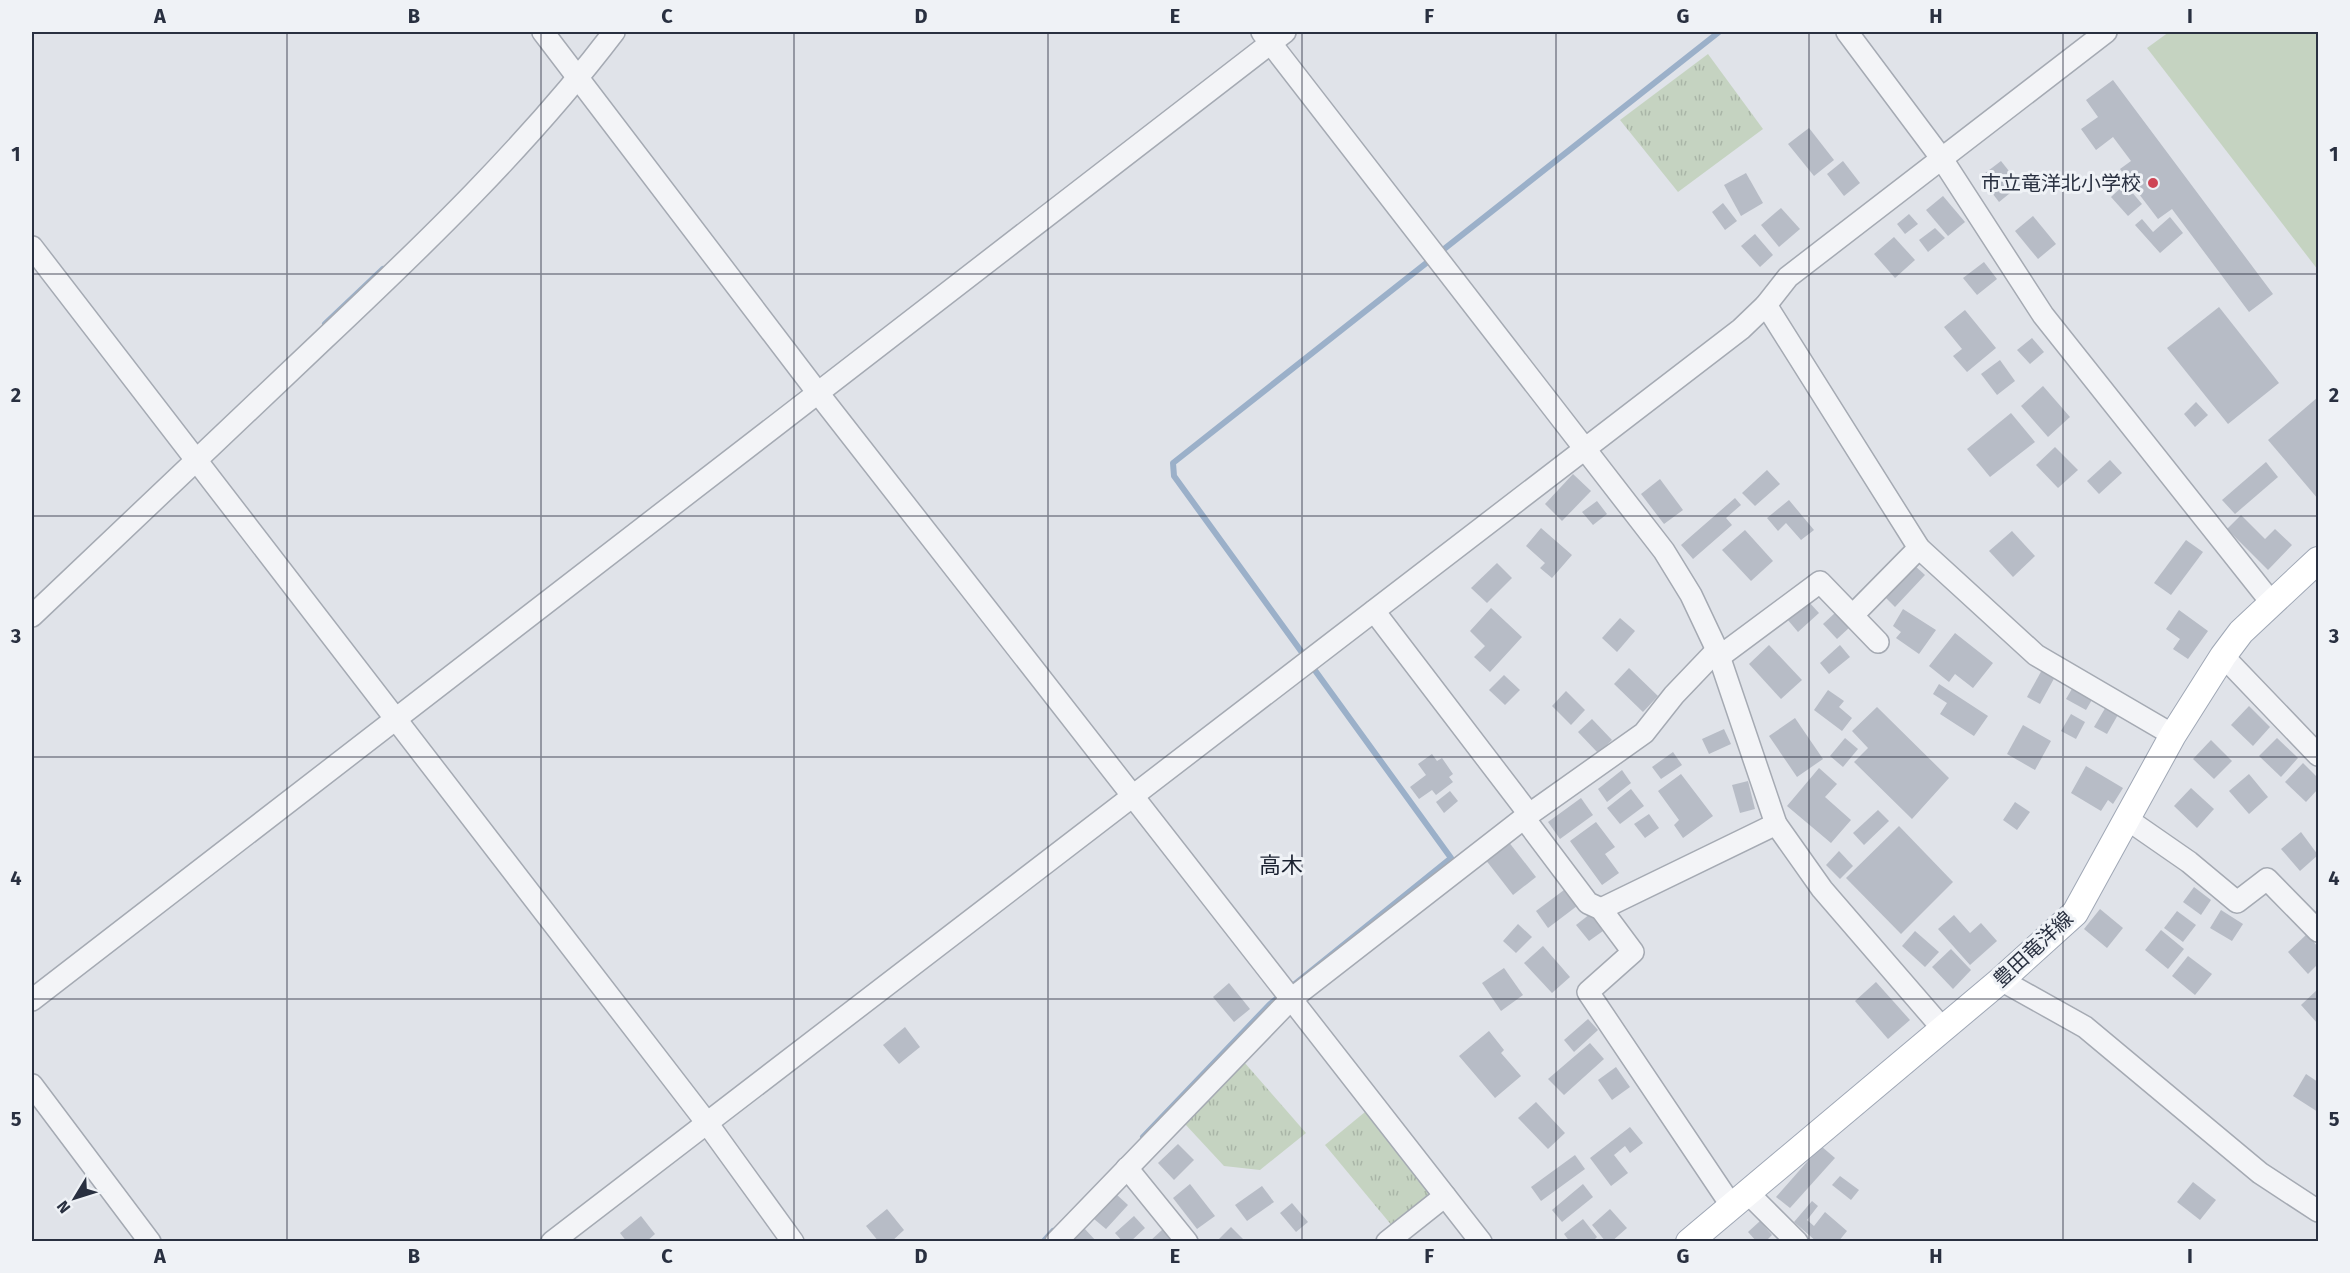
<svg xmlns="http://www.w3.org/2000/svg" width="2350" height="1273" font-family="'Fira Sans','Noto Sans JP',sans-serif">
<defs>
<pattern id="grass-tufts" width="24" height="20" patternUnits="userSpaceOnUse" patternTransform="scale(1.5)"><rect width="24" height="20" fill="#c5d3c1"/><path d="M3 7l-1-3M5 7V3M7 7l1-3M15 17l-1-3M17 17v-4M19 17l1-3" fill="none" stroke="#a9b5a7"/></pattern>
</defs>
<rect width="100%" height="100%" fill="#e0e3e9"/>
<!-- grass -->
<g fill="url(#grass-tufts)">
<path d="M1708,54l55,75 -85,63 -58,-72z"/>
<path d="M1244,1062l62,71 -46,37 -36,-4 -39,-42z"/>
<path d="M1365,1112l74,88 -41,33 -73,-88z"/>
</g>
<!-- garden -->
<path fill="#c5d3c1" d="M2169,32h149v238l-171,-222z"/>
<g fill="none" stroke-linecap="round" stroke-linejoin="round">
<!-- stream -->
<g stroke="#9bb0c9" stroke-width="6">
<path d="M325,324l58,-55"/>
<path d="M1143,1137l127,-133 181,-146 -277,-382 -1,-13 546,-431"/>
<path d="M1043,1242l10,-11"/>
</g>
</g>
<!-- building -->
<g fill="#b7bcc6">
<path d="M2113,80l160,214 -24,18 -77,-103 -14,10 -38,-50 11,-8 -18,-24 -17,13 -15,-21 17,-12 -12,-17z"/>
<path d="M1809,128l25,32 -20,16 -26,-32z"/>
<path d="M1843,161l17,22 -16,13 -17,-22z"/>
<path d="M2001,161l19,24 -21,17 -19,-25z"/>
<path d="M1746,173l17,30 -22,13 -17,-31z"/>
<path d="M2125,184l17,20 -14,12 -17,-19z"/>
<path d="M1943,196l22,26 -17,14 -22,-26z"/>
<path d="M1723,203l14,18 -12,9 -13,-18z"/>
<path d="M1781,208l19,21 -21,18 -18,-22z"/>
<path d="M1909,214l9,10 -13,10 -8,-10z"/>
<path d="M2033,216l23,28 -18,15 -23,-28z"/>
<path d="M2170,217l13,16 -23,20 -25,-28 7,-6 11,13z"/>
<path d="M1935,228l10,10 -17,14 -9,-12z"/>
<path d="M1755,234l18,21 -13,12 -19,-21z"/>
<path d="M1894,237l21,23 -20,18 -21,-24z"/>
<path d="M1984,262l13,17 -20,16 -14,-17z"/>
<path d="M2219,307l60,76 -51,41 -61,-76z"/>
<path d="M1965,310l31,38 -29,24 -14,-16 9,-7 -18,-22z"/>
<path d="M2032,338l12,14 -14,12 -13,-14z"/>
<path d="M2000,360l15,21 -18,14 -16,-21z"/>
<path d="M2043,386l27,31 -22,20 -27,-31z"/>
<path d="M2318,397v102l-50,-59z"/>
<path d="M2196,402l12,13 -13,12 -11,-13z"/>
<path d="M2011,413l24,29 -45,35 -23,-28z"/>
<path d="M2055,447l23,23 -20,18 -22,-23z"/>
<path d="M2110,460l12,13 -23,21 -12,-13z"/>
<path d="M2266,462l12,15 -43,37 -13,-14z"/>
<path d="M1767,470l13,14 -25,22 -13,-13z"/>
<path d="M1573,474l18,17 -29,30 -17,-17z"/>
<path d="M1660,479l23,31 -19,14 -23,-30z"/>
<path d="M1735,498l6,7 -15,13 6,7 -39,34 -12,-14z"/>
<path d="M1789,500l25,30 -13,10 -15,-17 -8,8 -11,-13z"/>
<path d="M1597,501l10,13 -14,11 -11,-13z"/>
<path d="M2241,515l24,24 10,-10 17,16 -24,25 -41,-41z"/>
<path d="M1541,528l31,27 -20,23 -12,-10 5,-5 -19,-17z"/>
<path d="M1745,530l28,31 -22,20 -29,-31z"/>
<path d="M2012,531l23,25 -22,21 -24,-26z"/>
<path d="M2186,540l17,12 -32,43 -17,-12z"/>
<path d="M1497,563l15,15 -25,25 -16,-15z"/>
<path d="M1914,565l11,10 -30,32 -10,-10z"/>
<path d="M1808,601l11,12 -21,19 -11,-13z"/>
<path d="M1491,608l31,29 -32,35 -16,-15 11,-11 -15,-15z"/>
<path d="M1903,609l33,21 -17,24 -23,-16 5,-6 -8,-6z"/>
<path d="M2179,610l29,21 -20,28 -15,-10 7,-10 -14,-10z"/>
<path d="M1836,612l14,15 -13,12 -14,-15z"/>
<path d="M1620,618l15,13 -18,21 -15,-14z"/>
<path d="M1955,633l38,30 -20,25 -18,-14 -6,8 -20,-16z"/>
<path d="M1769,645l33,35 -21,19 -32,-35z"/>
<path d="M1840,645l10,12 -21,17 -9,-11z"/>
<path d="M1629,668l29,28 -15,16 -29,-28z"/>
<path d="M2043,668l13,7 -16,29 -13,-7z"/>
<path d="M1504,675l16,15 -15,15 -16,-15z"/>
<path d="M1939,684l49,32 -14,20 -34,-22 7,-11 -14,-9z"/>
<path d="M2073,687l20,11 -7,12 -20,-11z"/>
<path d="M1828,690l16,11 -5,6 13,11 -10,13 -28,-21z"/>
<path d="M1566,691l19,19 -14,15 -19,-19z"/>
<path d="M2107,705l12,8 -12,21 -13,-7z"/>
<path d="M2249,706l21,21 -17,19 -22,-21z"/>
<path d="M1877,707l72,71 -37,41 -58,-57 14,-14 -16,-17z"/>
<path d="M2071,714l14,8 -9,17 -15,-8z"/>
<path d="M1795,718l28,41 -26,18 -28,-41z"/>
<path d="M1592,719l20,21 -14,13 -20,-21z"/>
<path d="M2023,725l28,16 -16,29 -28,-16z"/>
<path d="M1724,729l7,15 -22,10 -7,-15z"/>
<path d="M1845,738l13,11 -15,18 -13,-11z"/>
<path d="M2277,738l21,20 -17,19 -22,-21z"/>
<path d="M2211,740l21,21 -18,18 -21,-20z"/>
<path d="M1673,752l9,13 -21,14 -9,-12z"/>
<path d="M1432,754l5,7 5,-3 11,16 -4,3 4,5 -17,13 -4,-5 -13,9 -9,-12 16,-12 -8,-11z"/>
<path d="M2303,763l15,15v11l-12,13 -21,-20z"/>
<path d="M2086,766l37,22 -10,16 -5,-4 -7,11 -30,-18z"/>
<path d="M1819,768l18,16 -12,13 26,23 -20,23 -44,-37z"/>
<path d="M1622,770l9,13 -24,19 -9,-13z"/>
<path d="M1681,774l32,42 -30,22 -9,-13 5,-5 -21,-29z"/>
<path d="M2249,774l19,23 -19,17 -20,-23z"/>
<path d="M1748,781l7,28 -15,4 -8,-28z"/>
<path d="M2191,788l23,21 -17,19 -23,-22z"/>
<path d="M1631,789l13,17 -24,18 -13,-16z"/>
<path d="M1450,791l8,10 -14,12 -8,-11z"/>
<path d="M1581,798l12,17 -33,24 -12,-17z"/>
<path d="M2015,802l15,10 -13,18 -14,-10z"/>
<path d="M1878,810l11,11 -25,24 -11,-12z"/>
<path d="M1649,814l10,14 -14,10 -11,-14z"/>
<path d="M1596,822l19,25 -10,7 14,19 -17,12 -32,-44z"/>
<path d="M1899,826l54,56 -52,52 -55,-56z"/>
<path d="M2301,832l17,23 -18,16 -19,-22z"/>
<path d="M1508,841l28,36 -23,18 -28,-36z"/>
<path d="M1839,851l14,15 -13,13 -14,-14z"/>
<path d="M1568,887l13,16 -33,25 -12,-17z"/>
<path d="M2194,887l17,13 -10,15 -18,-13z"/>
<path d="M2100,909l23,19 -16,20 -23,-19z"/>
<path d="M2221,910l22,14 -11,17 -22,-13z"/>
<path d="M2177,911l19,14 -13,17 -19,-14z"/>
<path d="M1590,914l13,17 -14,10 -13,-16z"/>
<path d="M1954,915l16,18 11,-10 16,18 -27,24 -32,-36z"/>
<path d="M1518,924l14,13 -16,16 -13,-12z"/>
<path d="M2161,930l23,19 -16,20 -23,-19z"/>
<path d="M1915,931l24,21 -14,15 -23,-21z"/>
<path d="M2307,934l11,13v17l-10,10 -20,-22z"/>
<path d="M1543,946l27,31 -18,16 -28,-30z"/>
<path d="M1951,949l20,21 -18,19 -21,-22z"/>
<path d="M2188,956l24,18 -17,21 -23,-19z"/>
<path d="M1504,968l19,27 -22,16 -19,-28z"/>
<path d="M1876,982l34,38 -22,19 -33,-38z"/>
<path d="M1229,983l21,26 -16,13 -21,-25z"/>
<path d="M2318,989v35l-17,-19z"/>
<path d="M1588,1019l10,11 -24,22 -10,-12z"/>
<path d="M905,1027l15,20 -21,17 -16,-19z"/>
<path d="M1489,1031l15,19 -3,3 20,23 -26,22 -36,-42z"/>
<path d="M1590,1043l14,16 -40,36 -16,-16z"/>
<path d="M1616,1067l14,20 -18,13 -14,-20z"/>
<path d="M2306,1074l12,8v30l-25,-16z"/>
<path d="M1536,1102l29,31 -17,16 -30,-31z"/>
<path d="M1630,1127l13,16 -13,10 -5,-7 -11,9 14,18 -17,13 -21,-28z"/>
<path d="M1178,1144l16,16 -20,20 -16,-17z"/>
<path d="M1821,1146l14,12 -45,50 -14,-11z"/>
<path d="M1575,1155l10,14 -44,32 -10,-14z"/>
<path d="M1840,1176l19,14 -8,10 -19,-15z"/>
<path d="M2193,1182l23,18 -16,20 -23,-18z"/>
<path d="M1190,1184l25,32 -18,13 -24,-31z"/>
<path d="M1583,1184l10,13 -31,25 -10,-12z"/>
<path d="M1262,1186l12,16 -27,19 -12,-16z"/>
<path d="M1116,1194l12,11 -22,24 -12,-10z"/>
<path d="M1812,1201l6,5 -11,14 7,6 11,-14 22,19 -9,11h-21l-23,-20z"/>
<path d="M1292,1203l16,19 -12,10 -16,-19z"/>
<path d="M887,1209l17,21 -13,12h-12l-13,-16z"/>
<path d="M1610,1209l17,19 -16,14h-5l-14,-17z"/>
<path d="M641,1216l14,18 -9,8h-19l-7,-9z"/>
<path d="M1134,1216l11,12 -15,14h-7l-8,-9z"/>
<path d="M1583,1219l14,18 -5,5h-22l-6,-8z"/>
<path d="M1760,1221l12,14 -7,7h-8l-9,-10z"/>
<path d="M1231,1227l15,15h-30z"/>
<path d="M1084,1228l13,14h-26z"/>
<path d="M1163,1229l11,13h-25z"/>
</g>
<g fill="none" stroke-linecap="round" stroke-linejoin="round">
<!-- minor casing -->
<g stroke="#a5aab3" stroke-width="24">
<g id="minor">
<path d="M543,32l275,361 663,849"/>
<path d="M1262,32l402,519 27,44 26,55 59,174 46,65 121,140"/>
<path d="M1847,32l95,127 101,156 228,287"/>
<path d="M32,247l675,876 86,119"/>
<path d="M1766,305l153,243 117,107 137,80"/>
<path d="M1374,611l155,203"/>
<path d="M1853,615l66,-67"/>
<path d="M32,616c96,-91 193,-183 290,-275 103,-97 206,-196 292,-309"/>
<path d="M2223,656l95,99"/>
<path d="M1719,657l101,-75 58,60"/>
<path d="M1524,818l64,85 13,6 32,43 -45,40 143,213"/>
<path d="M2127,819l62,43 48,40 30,-23 51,52"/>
<path d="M1601,909l175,-85"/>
<path d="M2001,980l84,47 175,146 58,38"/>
<path d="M32,1000l1253,-968"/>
<path d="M32,1085l118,157"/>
<path d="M1127,1168l60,74"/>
<path d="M1747,1192l50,50"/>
<path d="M552,1242l1189,-913 25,-24 22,-28 318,-245"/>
<path d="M1056,1242l234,-242 234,-182 120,-85 30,-38 43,-45"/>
<path d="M1387,1242l58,-46"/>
</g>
</g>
<!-- major casing -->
<g stroke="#9fa7b5" stroke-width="28">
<path id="major" d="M1689,1242l312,-262 74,-67 98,-178 50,-79 18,-24 77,-72"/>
</g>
<!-- minor -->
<use href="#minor" stroke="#f3f4f7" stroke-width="21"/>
<!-- major -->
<use href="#major" stroke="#fff" stroke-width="26"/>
</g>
<!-- grid -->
<path fill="none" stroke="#293040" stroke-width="1.5" stroke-opacity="0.55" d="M287,32v1210M541,32v1210M794,32v1210M1048,32v1210M1302,32v1210M1556,32v1210M1809,32v1210M2063,32v1210M32,274h2286M32,516h2286M32,757h2286M32,999h2286"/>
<!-- markers -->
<circle fill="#ce4555" stroke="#eff2f6" stroke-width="2" cx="2153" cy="183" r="6"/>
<g text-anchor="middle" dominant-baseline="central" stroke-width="6" stroke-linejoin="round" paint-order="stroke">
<!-- poi labels -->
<g font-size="20" fill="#293040" stroke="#eff2f6" text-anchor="end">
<text x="2141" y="183">市立竜洋北小学校</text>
</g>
<!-- street labels -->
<g font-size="20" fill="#293040" stroke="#eff2f6">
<text transform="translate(2033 949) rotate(-43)">豊田竜洋線</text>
</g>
<!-- quarter labels -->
<g font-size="22" fill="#1b2231" stroke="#eff2f6">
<text x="1281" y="865">高木</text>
</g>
</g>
<!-- border -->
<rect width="2350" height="1273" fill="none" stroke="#eff2f6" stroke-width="66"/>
<!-- north arrow -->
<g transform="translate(75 1198) rotate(232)" stroke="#eff2f6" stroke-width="4.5" paint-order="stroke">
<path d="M0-4.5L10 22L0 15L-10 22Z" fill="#293040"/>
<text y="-9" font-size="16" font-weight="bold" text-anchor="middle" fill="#293040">N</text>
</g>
<rect x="33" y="33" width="2284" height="1207" fill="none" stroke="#293040" stroke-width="2"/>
<g font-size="20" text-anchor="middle" font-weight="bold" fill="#293040">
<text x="160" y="23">A</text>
<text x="414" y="23">B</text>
<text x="667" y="23">C</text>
<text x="921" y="23">D</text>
<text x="1175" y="23">E</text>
<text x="1429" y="23">F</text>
<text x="1683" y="23">G</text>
<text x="1936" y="23">H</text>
<text x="2190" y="23">I</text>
<text x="16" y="161">1</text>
<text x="2334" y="161">1</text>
<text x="16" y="402">2</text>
<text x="2334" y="402">2</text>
<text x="16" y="643">3</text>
<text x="2334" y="643">3</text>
<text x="16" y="885">4</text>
<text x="2334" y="885">4</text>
<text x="16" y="1126">5</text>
<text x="2334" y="1126">5</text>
<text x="160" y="1263">A</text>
<text x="414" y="1263">B</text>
<text x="667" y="1263">C</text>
<text x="921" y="1263">D</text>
<text x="1175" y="1263">E</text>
<text x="1429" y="1263">F</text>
<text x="1683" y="1263">G</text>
<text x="1936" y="1263">H</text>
<text x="2190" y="1263">I</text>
</g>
</svg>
